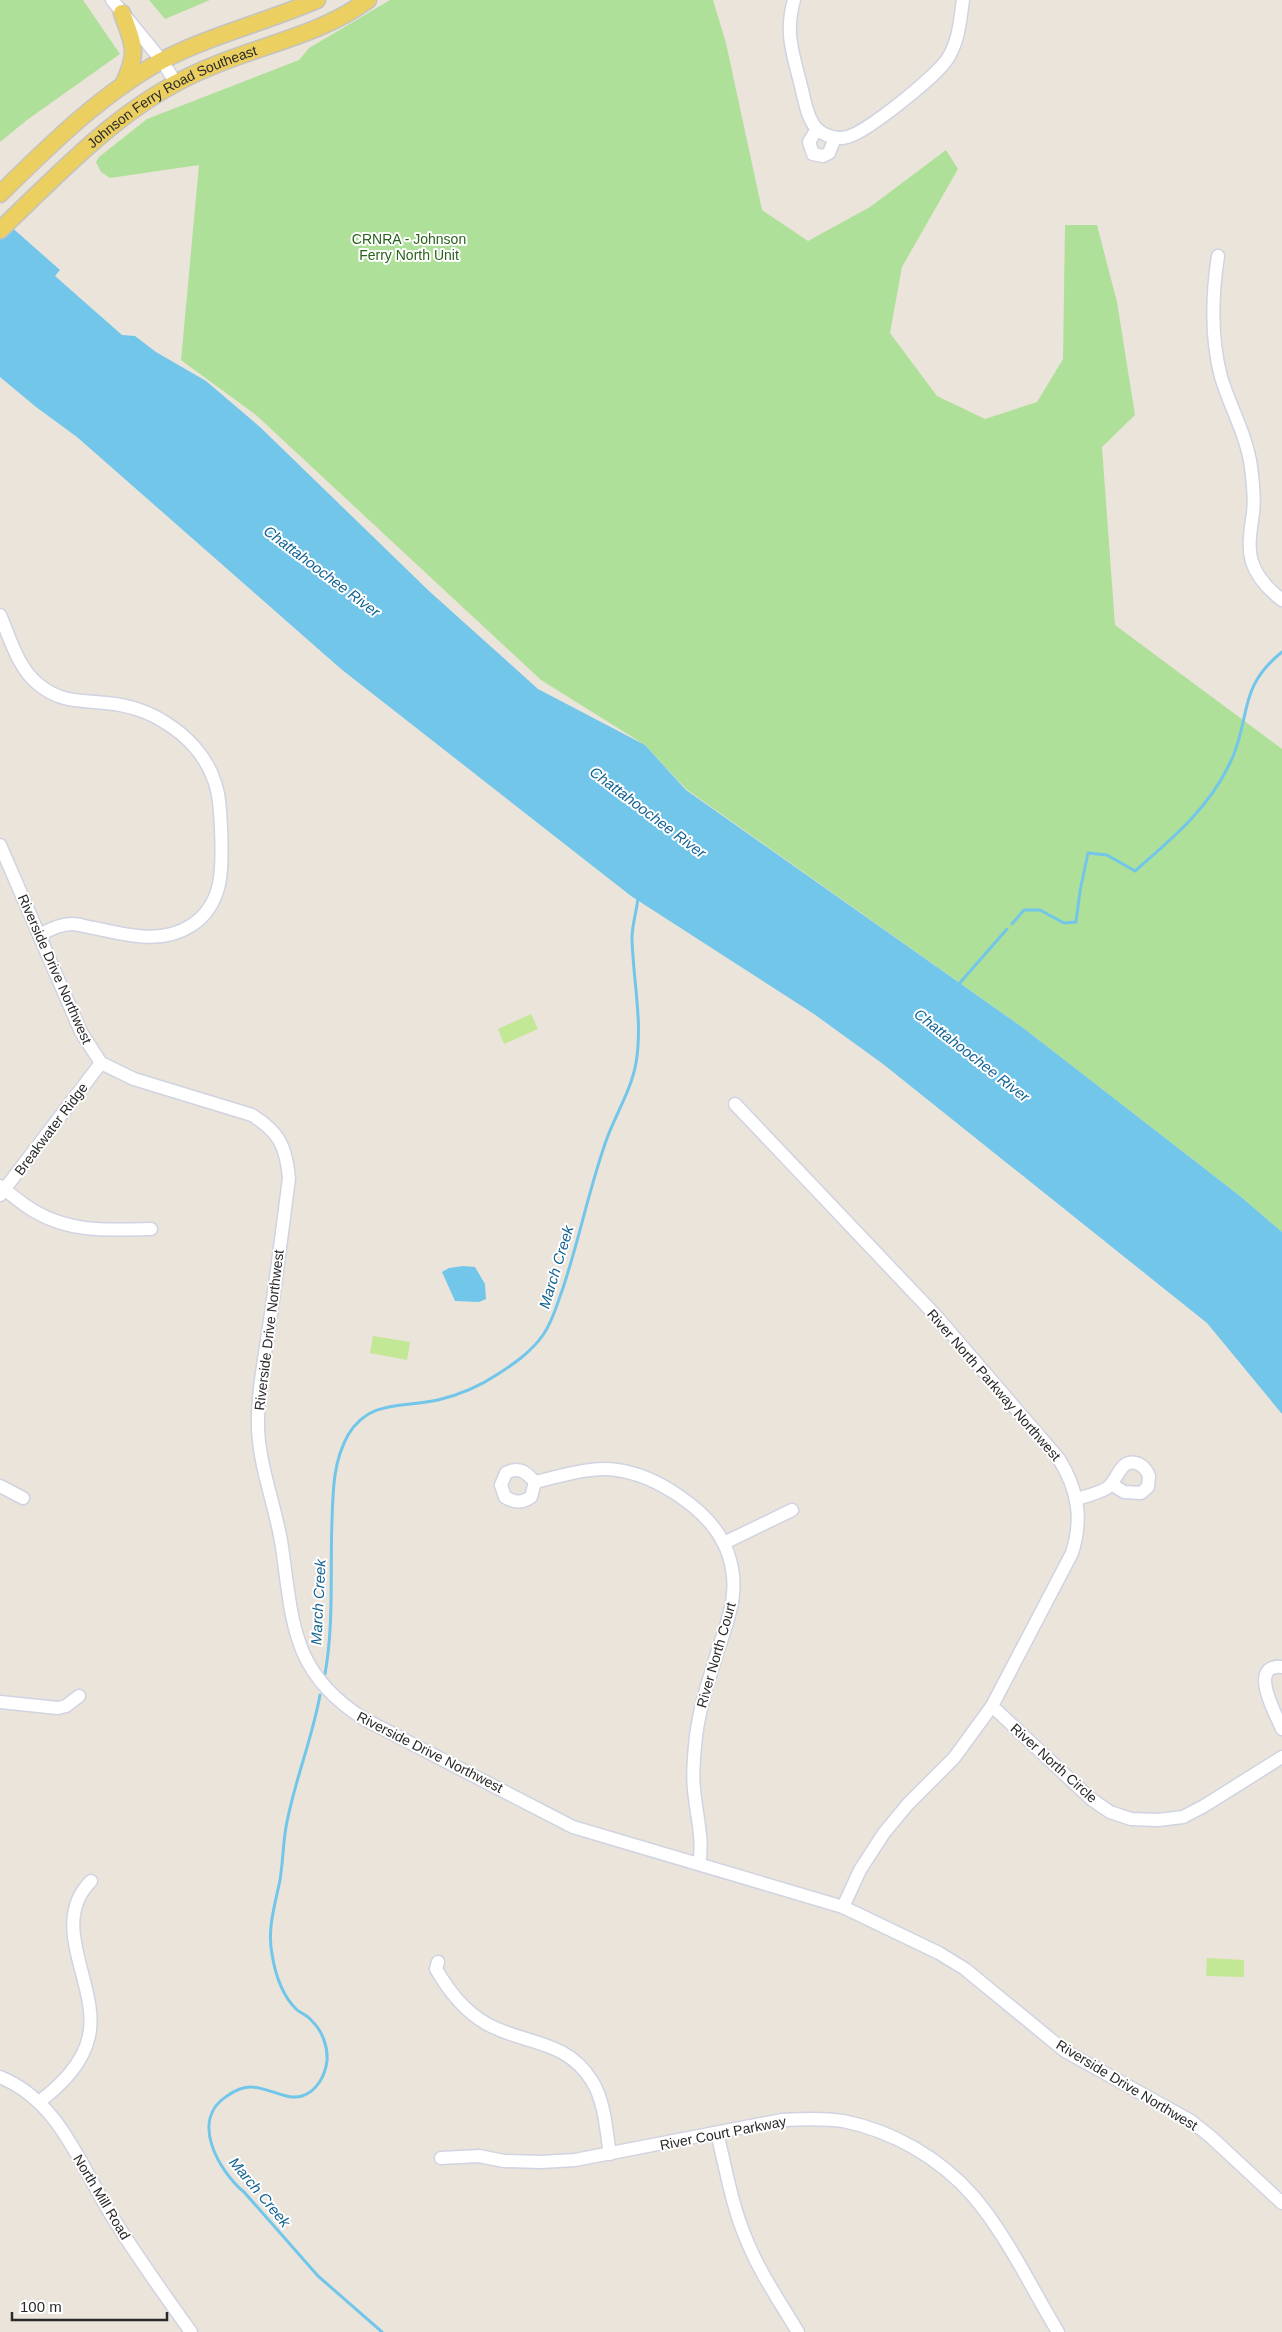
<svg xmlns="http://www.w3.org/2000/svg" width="1282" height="2332" font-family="Arial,sans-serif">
<rect width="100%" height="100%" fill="#ebe4db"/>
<!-- green -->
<g fill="#afe099">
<path d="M0,0h83l37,54 -93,66 -27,22z"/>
<path d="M149,0h61l-45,19z"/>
<path d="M390,0h323l13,43 36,167 46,31 62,-34 76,-57 12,19 -56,98 -12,66 47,63 48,23 52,-17 26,-43 2,-134h32l20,77 18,113 -33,32 13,178 167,124v483l-42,-36 -218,-169 -336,-238 -41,-44 -104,-65 -285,-265 -75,-55 18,-195 -89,13 -9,-6 -5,-10 3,-5 48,-38 152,-59 10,-12z"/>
</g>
<!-- pitch -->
<g fill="#c2e795">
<path d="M531,1014l7,15 -34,15 -6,-15z"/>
<path d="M373,1336l37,6 -3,18 -37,-7z"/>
<path d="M1207,1958l37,2v17l-38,-1z"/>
</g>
<!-- water -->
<g fill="#71c6ea">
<path d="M0,217l60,53 -5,6 67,59 13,1 21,16 50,29 54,46 169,164 109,98 107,56 41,45 336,237 218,169 42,36v182l-75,-91 -324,-259 -69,-50 -183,-118 -290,-227 -264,-232 -41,-30 -36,-30z"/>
<path d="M463,1266l12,1 10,17 1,15 -7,3 -24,-1 -13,-29 7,-4z"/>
</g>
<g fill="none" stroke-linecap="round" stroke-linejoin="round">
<!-- stream -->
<g stroke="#71c6ea" stroke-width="3">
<path d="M1012,924l12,-14h16l24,13 12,-1 4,-31 8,-38 19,2 28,16c37,-32 74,-63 95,-108 22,-45 6,-74 52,-111"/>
<path d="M958,985l49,-56"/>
<path d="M325,1674c9,-50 5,-103 7,-153 1,-30 1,-59 16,-86 22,-36 54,-27 90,-35 21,-5 42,-14 60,-26 17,-11 33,-22 45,-39 10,-14 14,-31 20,-47 16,-48 26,-99 43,-147 9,-26 25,-50 30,-78 7,-41 -3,-83 -4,-125 0,-14 5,-27 6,-41"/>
<path d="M320,1695c-8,45 -26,87 -34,132 -3,17 -3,35 -6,53 -5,25 -13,49 -8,74 3,19 10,41 24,55 4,4 11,6 15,11 11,10 17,26 16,41 -2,15 -10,30 -25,35 -15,5 -34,-9 -51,-9 -9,0 -17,4 -24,9 -38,24 -8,75 17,96l74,84 64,56"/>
</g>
<!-- minor casing -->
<g stroke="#d0d3e1" stroke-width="15">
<g id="minor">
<path d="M112,0l50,61 14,22"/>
<path d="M794,0c-9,31 -2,51 6,82 4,14 6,34 16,46 8,8 21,12 31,9 19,-4 91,-62 101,-79 11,-18 12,-37 15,-58"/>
<path d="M817,129l-8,13 4,12 10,2 6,-3 6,-15"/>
<path d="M1218,256c-6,39 -7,83 3,121 9,30 26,59 30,90 2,15 4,31 2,46 -2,17 -6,32 -1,49 5,15 17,28 30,38"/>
<path d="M0,615c10,23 18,53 38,69 23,19 41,16 68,19 21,2 42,8 60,20 21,13 40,33 48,57 6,15 6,32 7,48 1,35 5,74 -29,97 -31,20 -64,10 -98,3 -7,-1 -15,-4 -22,-4 -12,0 -22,5 -32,11"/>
<path d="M0,845l81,187 20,31 33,16 118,36c27,17 34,31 37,63 -6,47 -12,95 -19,142 -5,37 -13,72 -12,109 2,41 18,78 24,118 11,78 10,126 82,172l209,108 270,80 96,46 26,16 100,82 126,70 20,16 71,66"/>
<path d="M735,1104l202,213 122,142c19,31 24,59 13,94l-80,153 -38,52 -46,46 -24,29 -24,37 -17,37"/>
<path d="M0,1186c11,8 22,18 34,25 37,22 75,19 117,18"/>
<path d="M0,1195l101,-132"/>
<path d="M535,1482l-4,15c-9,6 -16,6 -26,0l-4,-12 5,-12c13,-7 20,-1 29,9 26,-6 55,-16 82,-12 38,5 89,38 106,72 8,15 12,35 10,52 -1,16 -7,32 -12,47 -10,32 -21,63 -25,95 -2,18 -4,36 -2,53 2,25 10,51 5,75"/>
<path d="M0,1486l23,12"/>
<path d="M1077,1499c10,-3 22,-6 30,-11 11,-7 13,-32 32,-24 5,3 8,6 10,12l-1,11 -7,6 -17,-1 -13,-8"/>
<path d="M724,1543l68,-33"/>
<path d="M1282,1667c-35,-3 -6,47 0,62"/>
<path d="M0,1702l58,6 8,-2 13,-10"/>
<path d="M992,1706l99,93 19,13 21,7 27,1 25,-3 21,-11 78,-49"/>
<path d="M438,1962l-2,7c13,22 28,42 51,55 38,21 79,15 105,57 13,21 14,49 18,73"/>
<path d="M0,2077c59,24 79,86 110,136 25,41 53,80 81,119"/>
<path d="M39,2102c22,-17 44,-38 50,-66 11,-51 -42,-111 2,-155"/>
<path d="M717,2133c9,36 15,74 30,108 13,32 33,61 51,91"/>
<path d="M441,2158l38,-2 25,5 37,1 34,-2 207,-40c21,-1 41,-2 61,1 50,10 97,37 130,75 33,38 59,93 85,136"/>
</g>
</g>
<!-- major casing -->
<g stroke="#c3c3c3" stroke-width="19">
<g id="major">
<path d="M122,13c12,34 17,38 1,72"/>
<path d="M0,194c50,-49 100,-99 161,-133 50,-26 105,-39 156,-61"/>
<path id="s1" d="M0,230c61,-58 117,-120 194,-156 58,-28 122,-36 174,-74"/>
</g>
</g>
<!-- minor -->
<use href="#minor" stroke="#fff" stroke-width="12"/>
<!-- major -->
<use href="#major" stroke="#ebcf60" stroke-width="16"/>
</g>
<g text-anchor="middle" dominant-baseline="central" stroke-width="4" stroke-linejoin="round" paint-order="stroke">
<!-- street labels -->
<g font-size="14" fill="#292929" stroke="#fff">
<text stroke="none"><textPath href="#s1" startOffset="220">Johnson Ferry Road Southeast</textPath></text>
<text transform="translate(55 969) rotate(66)">Riverside Drive Northwest</text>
<text transform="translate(51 1129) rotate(-53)">Breakwater Ridge</text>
<text transform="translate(269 1330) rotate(-83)">Riverside Drive Northwest</text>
<text transform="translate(994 1385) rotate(49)">River North Parkway Northwest</text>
<text transform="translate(716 1655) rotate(-74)">River North Court</text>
<text transform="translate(430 1752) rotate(27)">Riverside Drive Northwest</text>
<text transform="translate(1054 1763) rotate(42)">River North Circle</text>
<text transform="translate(1127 2085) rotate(31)">Riverside Drive Northwest</text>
<text transform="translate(723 2133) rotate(-11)">River Court Parkway</text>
<text transform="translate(102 2197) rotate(59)">North Mill Road</text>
</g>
<!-- park labels -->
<g font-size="14" fill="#29621c" stroke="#fff">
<text x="409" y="239">CRNRA - Johnson<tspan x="409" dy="16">Ferry North Unit</tspan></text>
</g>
<!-- water labels -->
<g font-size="15" font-style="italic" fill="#126394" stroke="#fff">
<text transform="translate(322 571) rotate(37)">Chattahoochee River</text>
<text transform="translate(648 812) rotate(37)">Chattahoochee River</text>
<text transform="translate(972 1055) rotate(38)">Chattahoochee River</text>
<text transform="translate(556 1267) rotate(-73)">March Creek</text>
<text transform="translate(318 1602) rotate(-87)">March Creek</text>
<text transform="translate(260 2192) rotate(50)">March Creek</text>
</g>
</g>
<!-- scale -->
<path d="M12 2312v8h155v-8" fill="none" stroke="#292929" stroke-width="2.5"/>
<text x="20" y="2312" font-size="15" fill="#292929" stroke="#ffffff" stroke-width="4" paint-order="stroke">100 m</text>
</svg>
